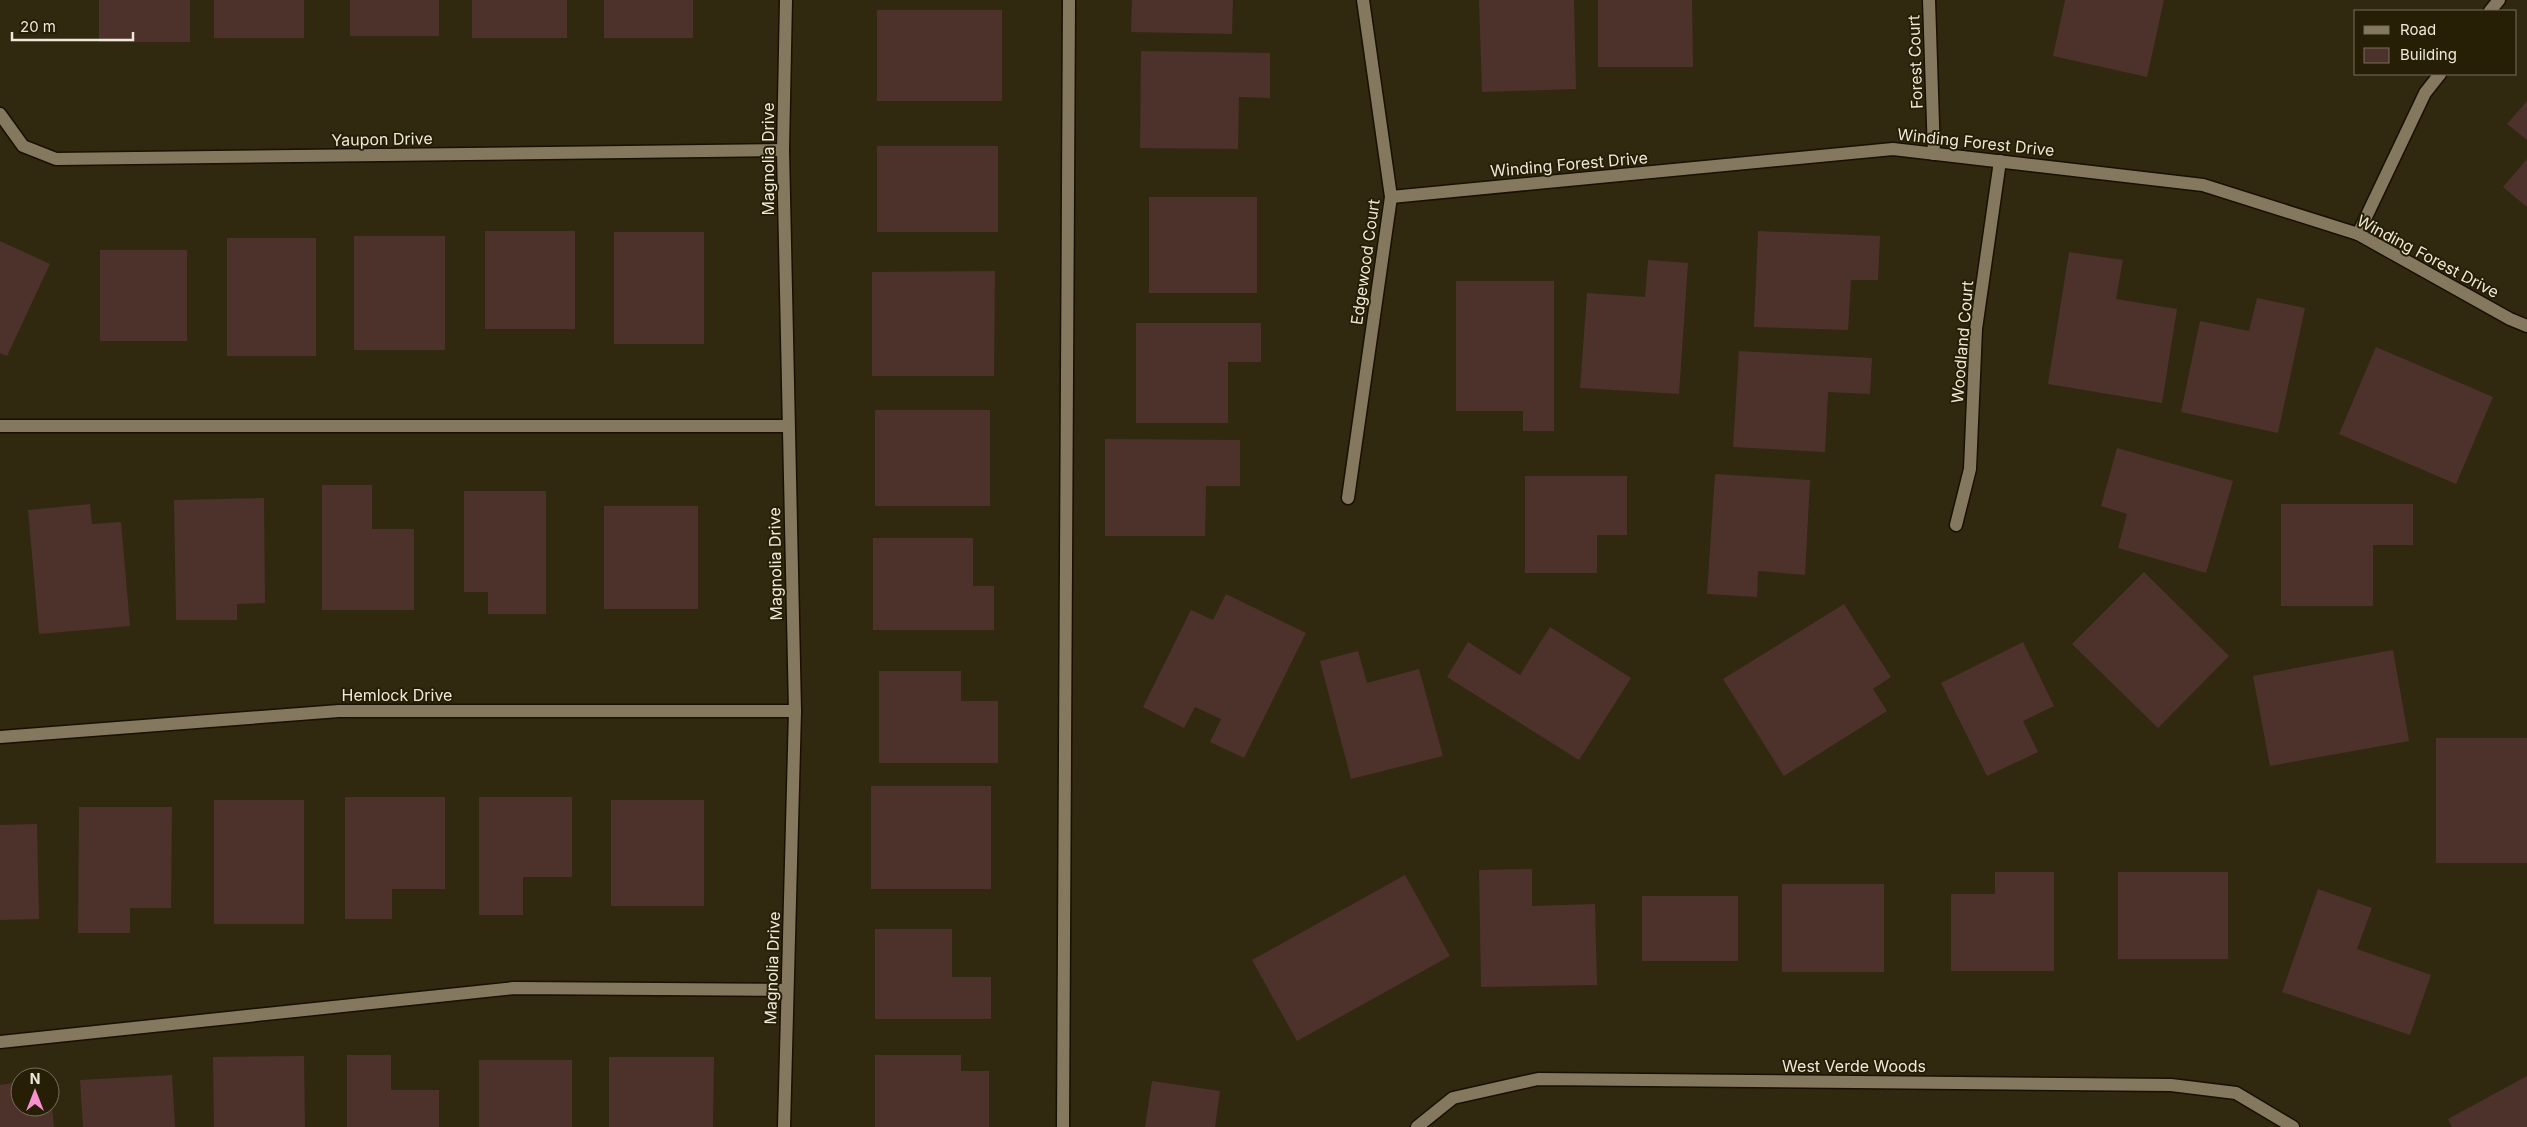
<svg xmlns="http://www.w3.org/2000/svg" width="2527" height="1127" font-family="Inter,sans-serif">
<rect width="100%" height="100%" fill="#312810"/>
<!-- building -->
<g fill="#4c322a">
<rect x="99" y="0" width="91" height="42"/>
<rect x="214" y="0" width="90" height="38"/>
<rect x="350" y="0" width="89" height="36"/>
<rect x="472" y="0" width="95" height="38"/>
<rect x="604" y="0" width="89" height="38"/>
<path d="M1132,0h101l-1,34 -101,-2z"/>
<path d="M1479,0h95l2,89 -94,3z"/>
<path d="M1598,0h94l1,67h-95z"/>
<path d="M2065,0h99l-17,77 -94,-21z"/>
<rect x="877" y="10" width="125" height="91"/>
<path d="M1141,51l129,2v45l-31,-1 -1,52 -98,-1z"/>
<path d="M2527,101v39l-20,-16z"/>
<rect x="877" y="146" width="121" height="86"/>
<path d="M2527,159v48l-24,-20z"/>
<rect x="1149" y="197" width="108" height="96"/>
<rect x="485" y="231" width="90" height="98"/>
<path d="M1758,231l122,5 -2,44h-27l-3,50 -94,-3z"/>
<rect x="614" y="232" width="90" height="112"/>
<rect x="354" y="236" width="91" height="114"/>
<rect x="227" y="238" width="89" height="118"/>
<path d="M0,241l50,23 -43,92 -7,-3z"/>
<rect x="100" y="250" width="87" height="91"/>
<path d="M2069,252l54,8 -7,39 61,10 -15,94 -114,-19z"/>
<path d="M1648,260l40,3 -9,131 -99,-6 7,-95 58,4z"/>
<path d="M995,271l-1,105h-122v-104z"/>
<path d="M1456,281h98v150h-31v-20h-67z"/>
<path d="M2257,298l48,10 -27,125 -97,-21 19,-91 49,10z"/>
<path d="M1136,323h125v39h-33v61h-92z"/>
<path d="M2376,347l117,50 -37,87 -117,-50z"/>
<path d="M1739,351l133,7 -2,36 -42,-2 -3,60 -92,-5z"/>
<rect x="875" y="410" width="115" height="96"/>
<path d="M1105,439l135,1v46h-34l-1,50h-100z"/>
<path d="M2117,448l116,33 -27,92 -88,-25 9,-34 -26,-8z"/>
<path d="M1715,474l95,6 -5,95 -47,-4 -1,26 -50,-3z"/>
<path d="M1525,476h102v59h-30v38h-72z"/>
<path d="M322,485h50v44h42v81h-92z"/>
<path d="M464,491h82v123h-58v-22h-24z"/>
<path d="M264,498l1,105 -28,1v16h-61l-2,-120z"/>
<path d="M90,504l2,20 29,-2 9,104 -91,8 -11,-124z"/>
<path d="M2281,504h132v41h-40v61h-92z"/>
<rect x="604" y="506" width="94" height="103"/>
<path d="M873,538h100v48h21v44h-121z"/>
<path d="M2144,572l85,84 -71,72 -86,-84z"/>
<path d="M1226,594l80,39 -62,125 -34,-16 11,-23 -26,-12 -11,21 -41,-21 48,-97 22,10z"/>
<path d="M1844,604l47,73 -18,12 14,22 -103,65 -61,-97z"/>
<path d="M1550,627l81,51 -52,82 -132,-83 21,-35 52,33z"/>
<path d="M2023,642l31,64 -31,15 15,31 -51,24 -46,-93z"/>
<path d="M2393,650l16,91 -139,25 -17,-90z"/>
<path d="M1358,651l9,32 52,-14 24,87 -92,23 -31,-118z"/>
<path d="M879,671h82v30h37v62h-119z"/>
<rect x="2436" y="738" width="91" height="125"/>
<rect x="871" y="786" width="120" height="103"/>
<path d="M345,797h100v92h-53v30h-47z"/>
<path d="M479,797h93v80h-49v38h-44z"/>
<rect x="214" y="800" width="90" height="124"/>
<rect x="611" y="800" width="93" height="106"/>
<path d="M79,807h93l-1,101h-41v25h-52z"/>
<path d="M37,824l2,95 -39,1v-95z"/>
<path d="M1532,869v37l63,-2 2,81 -116,2 -2,-117z"/>
<path d="M1995,872h59v99h-103v-77h44z"/>
<rect x="2118" y="872" width="110" height="87"/>
<path d="M1405,875l45,81 -153,85 -45,-81z"/>
<rect x="1782" y="884" width="102" height="88"/>
<path d="M2318,889l54,19 -15,41 74,26 -21,60 -128,-43z"/>
<rect x="1642" y="896" width="96" height="65"/>
<path d="M875,929h77v48h39v42h-116z"/>
<path d="M347,1055h44v35h48v37h-92z"/>
<path d="M875,1055h86v16h28v56h-114z"/>
<path d="M304,1056l1,71h-91l-1,-70z"/>
<path d="M609,1057h105l-1,70h-104z"/>
<rect x="479" y="1060" width="93" height="67"/>
<path d="M172,1075l3,52h-92l-3,-47z"/>
<path d="M2527,1076v51h-75l-4,-8z"/>
<path d="M1152,1081l68,10 -5,36h-70z"/>
<path d="M20,1082v25h32l2,20h-54v-42z"/>
</g>
<g fill="none" stroke-linecap="round" stroke-linejoin="round">
<!-- service casing -->
<g stroke="#191000" stroke-width="15">
<g id="service">
<path d="M0,426h788"/>
<path d="M0,1042l514,-54 273,2"/>
<path d="M1063,1127l6,-1127"/>
</g>
</g>
<!-- minor casing -->
<g stroke="#191000" stroke-width="15">
<g id="minor">
<path d="M1929,0l5,154"/>
<path d="M2490,11l9,-11"/>
<path d="M0,114l23,32 33,13 727,-9"/>
<path d="M1391,197l502,-48 310,36 155,49 152,85 17,7"/>
<path d="M2358,234l67,-141 15,-19"/>
<path d="M1348,498l43,-301 -28,-197"/>
<path d="M1956,525l14,-56 6,-140 24,-168"/>
<path d="M0,737l339,-26h456"/>
<path d="M784,1127l11,-416 -12,-561 3,-150"/>
<path d="M1417,1127l36,-29 85,-19 633,6 65,8 57,34"/>
</g>
</g>
<!-- service -->
<use href="#service" stroke="#84795e" stroke-width="12"/>
<!-- minor -->
<use href="#minor" stroke="#84795e" stroke-width="12"/>
</g>
<g text-anchor="middle" dominant-baseline="central" stroke-width="4" stroke-linejoin="round" paint-order="stroke">
<!-- street labels -->
<g font-size="16" fill="#eee8d9" stroke="#271e06">
<text transform="translate(1915 62) rotate(-92)">Forest Court</text>
<text transform="translate(382 139) rotate(-1)">Yaupon Drive</text>
<text transform="translate(1976 142) rotate(6)">Winding Forest Drive</text>
<text transform="translate(768 159) rotate(-90)">Magnolia Drive</text>
<text transform="translate(1569 164) rotate(-5)">Winding Forest Drive</text>
<text transform="translate(2428 256) rotate(28)">Winding Forest Drive</text>
<text transform="translate(1365 262) rotate(-82)">Edgewood Court</text>
<text transform="translate(1962 342) rotate(-85)">Woodland Court</text>
<text transform="translate(775 564) rotate(-91)">Magnolia Drive</text>
<text x="397" y="695">Hemlock Drive</text>
<text transform="translate(772 968) rotate(-88)">Magnolia Drive</text>
<text x="1854" y="1066">West Verde Woods</text>
</g>
</g>
<!-- legend -->
<rect x="2354" y="10" width="162" height="65" fill="#271e06" stroke="#776f5a"/>
<rect x="2364" y="26" width="25" height="8" fill="#84795e" stroke="#776f5a"/>
<text x="2400" y="35" font-size="15" fill="#eee8d9">Road</text>
<rect x="2364" y="48" width="25" height="15" fill="#4c322a" stroke="#776f5a"/>
<text x="2400" y="60" font-size="15" fill="#eee8d9">Building</text>
<!-- north arrow -->
<g transform="translate(35 1092)"><circle r="24" fill="#271e06" stroke="#776f5a"/>
<path d="M0-4L9 19L0 12L-9 19Z" fill="#f690cf"/>
<text y="-8" font-size="14" font-weight="bold" text-anchor="middle" fill="#eee8d9">N</text>
</g>
<!-- scale -->
<path d="M12 32v8h121v-8" fill="none" stroke="#eee8d9" stroke-width="2.5"/>
<text x="20" y="32" font-size="15" fill="#eee8d9" stroke="#271e06" stroke-width="4" paint-order="stroke">20 m</text>
</svg>
